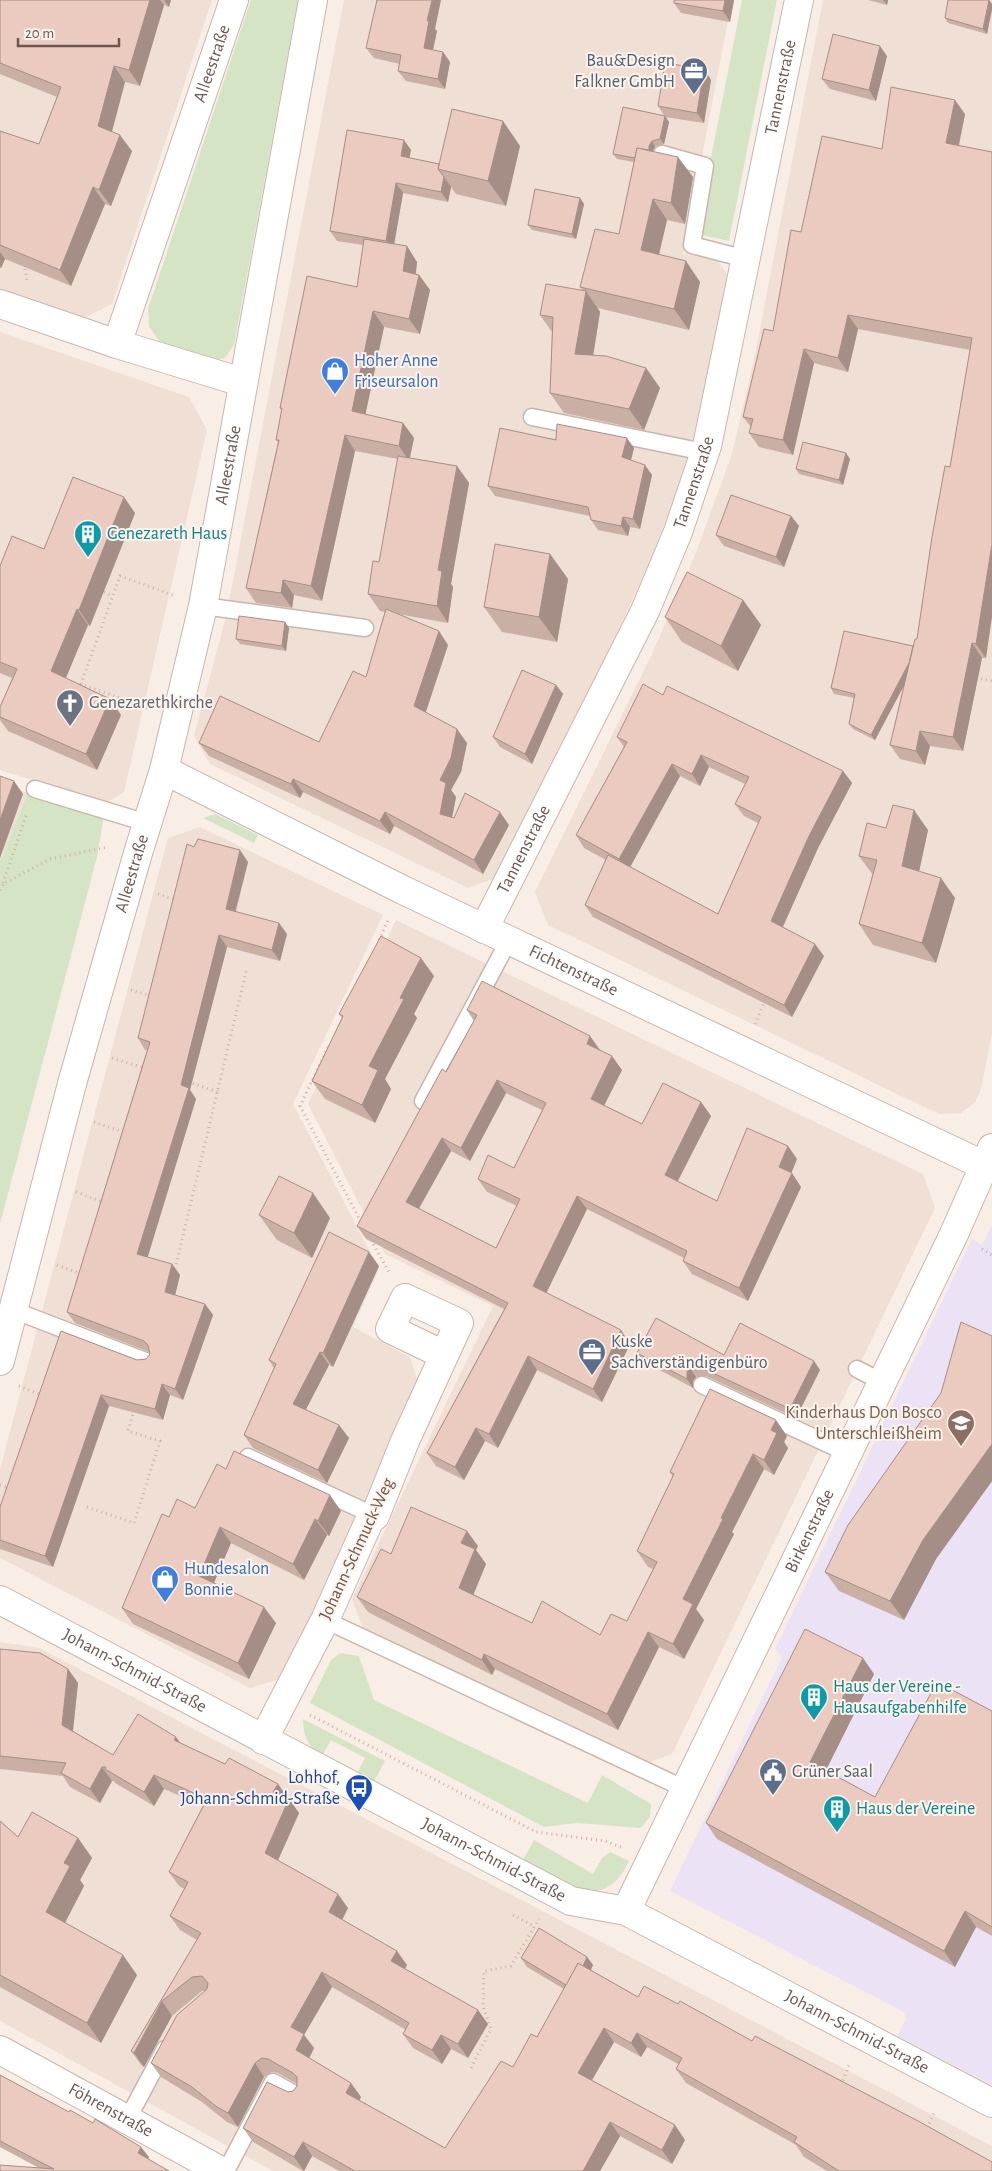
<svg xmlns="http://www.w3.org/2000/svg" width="992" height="2171" font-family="'Alegreya Sans',sans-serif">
<rect width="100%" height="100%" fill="#f9eee5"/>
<!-- residential -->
<g fill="#efdfd5">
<path d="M0,0h212l-100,304 -32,16 -80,-28z"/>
<path d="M344,0h388l-49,254 35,6 12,19 -16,84 -27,99 -35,97 -151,317 -33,12 -258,-124 -16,-28 32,-119z"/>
<path d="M823,0h169v1033l-11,56 -6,13 -14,11 -20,1 -13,-5 -380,-184 -13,-33 117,-238 43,-99 37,-101 23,-99z"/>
<path d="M0,332l189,65 18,33 -83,362 -18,11 -106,-33z"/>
<path d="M0,785l28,8 -28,68z"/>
<path d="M200,827l183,88 -90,189 86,165 -26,58 57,30 11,34 -137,287 -34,10 -250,-130v-89l168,-631z"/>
<path d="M396,920l527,254 12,34 -263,546 -33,12 -275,-134 -12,-33 141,-293 -108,-52 -77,-150z"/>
<path d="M0,1642l39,6 953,498v25h-719l-273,-150z"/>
</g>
<!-- education -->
<path fill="#ebe2f5" d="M992,1225v860l-95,-49 9,-17 -2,-7 -234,-121 112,-234 -7,-8 197,-410 10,6z"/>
<!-- green -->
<g fill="#d6e4c6">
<path d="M251,0h47l-64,345 -9,13 -11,2 -52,-15 -13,-18 -1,-18z"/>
<path d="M742,0h35l-48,241 -33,-7z"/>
<path d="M32,780l74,23 -9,54 -97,367v-363l28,-68z"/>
<path d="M215,814l43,21 -4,8 -51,-25z"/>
<path d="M340,1653l19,3 15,44 214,103 14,-28 49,29 -1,13 -9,11 -65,-5 -32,4 -234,-124 21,-43z"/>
<path d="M303,1719l82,42 -12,22 -17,-8 9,-17 -34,-18 -9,16c-14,-9 -19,-20 -19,-37z"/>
<path d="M534,1840l59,34 9,-16 8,-6 19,9c-26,56 -68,21 -107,1z"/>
</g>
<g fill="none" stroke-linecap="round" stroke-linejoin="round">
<!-- service casing -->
<g stroke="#c8b6ad" stroke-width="19">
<g id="service">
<path d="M662,154l43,12 -13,79 54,14"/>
<path d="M532,417l172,35"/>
<path d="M203,606l162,22"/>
<path d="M35,789l112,34"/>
<path d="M423,1101l86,-161"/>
<path d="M13,1310l135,52"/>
<path d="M857,1369l25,13"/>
<path d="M702,1385l145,68"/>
<path d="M248,1457l127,59"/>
<path d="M325,1620l360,169"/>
<path d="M127,2120l38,-71"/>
<path d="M226,2171l47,-89 25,14"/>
</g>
</g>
<!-- minor casing -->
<g stroke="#c8b6ad" stroke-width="30">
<g id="minor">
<path d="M0,304l117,40 125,38"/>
<path id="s1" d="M117,344l117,-344"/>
<path id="s2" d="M164,770l239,120 582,276"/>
<path id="s3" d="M484,929l161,-318 33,-79 29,-86 92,-446"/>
<path id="s4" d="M0,1361l73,-281 65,-227 26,-83 39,-164 110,-606"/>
<path id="s5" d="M0,1600l571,301 55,10 366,192"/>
<path d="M263,1740l62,-120 45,-101 5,-3 30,-75 54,-118 -54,-25 -15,31 54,26"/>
<path id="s6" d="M626,1911l328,-677 38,-86"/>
<path id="s7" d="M0,2050l221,121"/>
</g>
</g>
<!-- path -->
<g stroke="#cfafa4" stroke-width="3" stroke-dasharray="1 4" stroke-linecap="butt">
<path d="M24,264l3,16"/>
<path d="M104,592l9,4"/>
<path d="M976,678l16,3"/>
<path d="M147,708l-66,-24 39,-108 55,20"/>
<path d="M3,883l24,-70"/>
<path d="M0,890l3,-6 47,-25 58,-12"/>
<path d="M158,894l18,6"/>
<path d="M379,940l10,-22"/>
<path d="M131,990l20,6"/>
<path d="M755,1024l9,-21"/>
<path d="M328,1047l-28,59 62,118"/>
<path d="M112,1058l32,10"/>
<path d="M188,1082l30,10"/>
<path d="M94,1122l32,11"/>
<path d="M76,1192l29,11"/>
<path d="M371,1240l18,32"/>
<path d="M982,1249l10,6"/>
<path d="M57,1265l24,9"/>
<path d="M175,1269l72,-301"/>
<path d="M19,1386l22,9"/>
<path d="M0,1485l9,3"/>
<path d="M87,1507l47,16 26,-82 -32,-10 6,-21"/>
<path d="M310,1715l226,117 69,9 18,7"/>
<path d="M513,1915l22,12"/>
<path d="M471,2068l20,-39 -8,-23 1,-35 27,-5 28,-47"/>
<path d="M841,2085l9,-22"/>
<path d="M927,2128l8,-17"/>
</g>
<!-- service -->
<use href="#service" stroke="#fff" stroke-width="16"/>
<!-- minor -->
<use href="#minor" stroke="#fff" stroke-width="28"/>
</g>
<!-- wall -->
<g fill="#caafa5" fill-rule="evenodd">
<path d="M0,0h171l-2,7 -5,-2 -24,81 -15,-4 -13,50 20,19 -21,55 -6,-2 -34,82 -66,-27 -4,9h-1v-137l39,13 18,-47 -57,-23z"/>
<path d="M674,0h60l-4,22 -49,-9 -7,-10z"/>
<path d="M868,0h20l-1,5z"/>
<path d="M989,0l3,4 -5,30 -39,-11 -3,-5z"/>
<path d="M435,29l2,2 -4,19 10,2 7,10 -5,27 -39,-8 -8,-10 2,-7 -26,-6 -8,-10z"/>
<path d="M887,56l-11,45 -46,-12 -8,-10z"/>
<path d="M704,69l7,11 -7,43 -39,-6 -7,-11z"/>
<path d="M965,114l-6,32 33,6 -6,506h-4l-19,93 -33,-5 -5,19 -25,-6 -10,-14 14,-60 -29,55 -22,-11 -4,-5 5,-26 -20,-4 -3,-6 82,-42 4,-7 33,-172 20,-117 -112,-21 -10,43 -34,-9 -21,92 -34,-8 -10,-14 2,-6 -8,-10 30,-86 28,-99 81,-83z"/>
<path d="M665,116l4,6 -5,22 -9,3 -2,4 40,26 -8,47 -18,-4 -8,35 41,27 -11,48 -91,-22 2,4 -7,44 53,12 14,20 -16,42 -80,-17 -14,-20 2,-61 -12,-17 43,-24 -3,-4 39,-53 15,-72 -17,-3 -4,-5z"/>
<path d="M520,146l-14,60 -50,-12 -5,-7 -3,15 -45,-9 -9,51 23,18 -1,12 3,1 11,15 -10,44 -36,-7 -19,87 38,9 11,15 -4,20 47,8 12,17 -18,101 2,3 -5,36 -50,-9 50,31 -22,67 41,31 -6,29 -10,18 5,7 -4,21 57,7 -26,49 -89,-48 -4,8 -87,-42 -3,6 -91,-42 -10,-13 120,-1 47,-65 19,-65 -5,-1 -12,-17 11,-32 19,-103 -43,-8 -33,150 -28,-6 -2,13 -36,-5 -10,-15 32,-146 -2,-2 6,-29 -2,-3 77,-121 6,-42 -26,-4 -7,-10 81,-81 -2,8 30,6z"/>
<path d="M580,198l4,6 -8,35 -44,-9 -4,-5z"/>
<path d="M556,440l78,8 -3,12 21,15 -12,54 -10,-2 -2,9 -30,-6 -7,-10 -1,-4 -95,-20 -7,-10z"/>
<path d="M850,459l-7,26 -44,-11 -3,-5z"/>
<path d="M135,513l-45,113 -2,-1 -22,53 44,21 11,16 -24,55 -89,-39 -8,-11v-13l12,-29 -12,-5v-107z"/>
<path d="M791,516l8,10 -15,41 -60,-21 -8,-11z"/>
<path d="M550,554l18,25 -11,63 -55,-10 -18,-25z"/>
<path d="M743,600l18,25 -23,46 -56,-29 -17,-25z"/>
<path d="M289,628l-3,23 -46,-7 -4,-5z"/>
<path d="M556,685l7,9 -31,70 -32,-17 -7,-10z"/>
<path d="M663,695l180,76 9,12 -34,65 -35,79 41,29 -32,61 -199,-100 -8,-12 21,-45 -22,-12 -8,-13 48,-88 -7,-10zM709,767l36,17 -10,20 9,12 14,7 -40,91 -88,-47 50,-91 20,10z"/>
<path d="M886,828l42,2 -9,41 36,27 -19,65 -63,-18 -14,-21 14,-49 -14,-19z"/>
<path d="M194,847l54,15 -12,49 51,23 -7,27 -53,-14 -37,143 6,9 -49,158 25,7 8,11 -5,20 30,9 8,11 -30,85 -13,-5 -7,25 -54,-14 -56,161 -53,-18v-42l61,-176 76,29 9,-1 4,-5 -1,-2 -74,-29 -8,-11 80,-262h-2l-7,-12z"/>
<path d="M434,976l-20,38 3,4 -32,61 6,10 -16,34 -50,-24 -13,-18 30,-63 -3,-4z"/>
<path d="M467,1010l133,40 22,20 -18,35 38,19 59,-22 10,14 -33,65 39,20 80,-42 -6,14 10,14 -53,114 -56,-27 -9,-13 1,-3 -97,-49 -41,84 84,51 -28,58 -65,-32 -39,78 -13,-7 -21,39 -28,-14 -9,-13 77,-144 -138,-70 -9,-13 117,-205zM506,1093l36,17 -28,58 -36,11 9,13 30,14 -21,42 -77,-39 32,-58 19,10z"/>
<path d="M259,1215l71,3 -18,40 -35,-18z"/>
<path d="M379,1266l-46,101 -4,-2 -23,44 43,29 -22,45 -74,-35 -9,-13 30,-67 -5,-8z"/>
<path d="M992,1336v145l-56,78 -32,61 -65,-29 -14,-19z"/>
<path d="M637,1353l87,2 96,15 -24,48 -90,-42 -10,1 -3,4v7l-50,-27z"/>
<path d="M787,1436l-3,6 4,6 -14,27 -10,-6 -32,63 2,2 -38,75 8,11 -20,39 -25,-12 -41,83 -123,-61 -3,6 -124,-63 -11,-15 34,-43 87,-8 -2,4 10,14 -13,30 59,29 68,12 27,-14 26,-52 -5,-2 -11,-16 36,-74 -3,-5z"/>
<path d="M226,1469l115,42 -12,25 -2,-1 -23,45 -73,-37 -17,40 62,40 -27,56 -116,-55 -11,-16 47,-91 26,-9z"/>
<path d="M0,1649l68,20 10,14 -5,48 40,24 68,-11 44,20 53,20 9,15h2l10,14 -21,47 70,48 -6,12 65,45 -2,4 83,55 -20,34 -17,-9 -9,15 -29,-16 -10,-14 3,-4 -74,-43 -28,48 10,13 -5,10 52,39 -2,3 86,48 68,-81 24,-30 27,-48 -37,-22 -6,-9 66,-1 6,8 -2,5 47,27 40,7 74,37 240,130h-165l-23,-14 -8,-12 -110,-62 -10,-14 2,-5 -31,-17 -6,10 -27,-15 -22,38 93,60 -13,24 -52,-28 -20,35h-261l-27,-15 -8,15h-1l-50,-29 -10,-14 45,-36 5,-1 4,-5v-2l-19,-11 -6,-1 -8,5 -26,50 -11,-5 -25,-20 -41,-25 -10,-14 54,-72h-3l-30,25 -28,51 -3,-2 -10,-14 66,-111 -17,-10 -10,-14 15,-27 -6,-3 -10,-14 34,-66 -39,-17 -10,17 -39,-23 -1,-2h-2l-12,22 -30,-16 -7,-11 -63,-7z"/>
<path d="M874,1674l-48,96 49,27 117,-86v225l-16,-9 -21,40 -238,-128 -11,-16z"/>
<path d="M0,1821l18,16 60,1 14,20 -12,22 4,6 -19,37 72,52 -36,68 -101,-56z"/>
<path d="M0,2075l149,82 -1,2 21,12h-169l39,-3 -39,-21z"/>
</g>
<!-- shaded-wall -->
<g fill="#a48e86">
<path d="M150,0h10l4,5 -24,81 -11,-16z"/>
<path d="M164,0h7l-2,7z"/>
<path d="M432,0h9l-6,29 2,2 -6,28 -7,-11 3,-27z"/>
<path d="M725,0h9l-4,22 -7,-11z"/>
<path d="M883,0h5l-1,5z"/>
<path d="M989,0l3,4v6l-5,24 -4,-5z"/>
<path d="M880,46l7,10 -11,45 -7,-11z"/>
<path d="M443,52l7,10 -5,27 -7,-10z"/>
<path d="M114,66l11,16 -16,60 -11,-16z"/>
<path d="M704,69l7,11 -7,43 -7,-10z"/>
<path d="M955,100l10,14 -9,44 -10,-15z"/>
<path d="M665,116l4,6 -5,22 -4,-5z"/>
<path d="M503,121l17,25 -14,60 -18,-25z"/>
<path d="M120,135l12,16 -21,55 -12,-16z"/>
<path d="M404,140l7,10 -3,16 -7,-10z"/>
<path d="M652,141l3,6 -3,5h-3v-6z"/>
<path d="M678,157l15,20 -8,47 -14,-21z"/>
<path d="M444,177l7,10 -3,15 -7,-10z"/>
<path d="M396,183l7,10 -10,58 -7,-10z"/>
<path d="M93,187l12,17 -34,82 -11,-16z"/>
<path d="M580,198l4,6 -8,35 -4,-5z"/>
<path d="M653,199l14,21 -12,51 -14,-21z"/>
<path d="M407,246l10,16 -3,24 -11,-15z"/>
<path d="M0,252l5,7 -4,9 -1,-2z"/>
<path d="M686,261l14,21 -11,48 -15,-21z"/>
<path d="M419,275l11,15 -10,44 -11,-15z"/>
<path d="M586,291l14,21 -10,63 -15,-21z"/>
<path d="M373,311l11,16 -21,99 -11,-15z"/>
<path d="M848,315l10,14 -10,43 -10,-14z"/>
<path d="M804,349l10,14 -21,92 -10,-15z"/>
<path d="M646,368l14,20 -16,42 -15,-21z"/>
<path d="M403,423l11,15 -5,23 -10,-15z"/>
<path d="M345,435l10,16 -33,150 -11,-15z"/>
<path d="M627,438l7,10 -5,19 -7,-10z"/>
<path d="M846,453l4,6 -7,26 -4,-5z"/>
<path d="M645,465l7,10 -12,54 -7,-10z"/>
<path d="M457,466l12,17 -18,101 2,3 -5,36 -11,-17 1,-36z"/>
<path d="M124,497l11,16 -45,113 -11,-16z"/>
<path d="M791,516l8,10 -15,41 -8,-10z"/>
<path d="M623,517l7,10 -2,9 -7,-10z"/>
<path d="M992,544v73l-6,41 -10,-14z"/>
<path d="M550,554l18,25 -11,63 -18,-25z"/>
<path d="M283,580l11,15 -2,13 -11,-15z"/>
<path d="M743,600l18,25 -23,46 -17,-25z"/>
<path d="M77,609l11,16 -26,62 -11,-16z"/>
<path d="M285,622l4,6 -3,23 -4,-5z"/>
<path d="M439,631l9,14 -25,75 -9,-14z"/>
<path d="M972,643l10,15 -19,93 -10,-14z"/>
<path d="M918,647l4,5 -47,88 -4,-5z"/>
<path d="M556,685l7,9 -31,70 -7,-10z"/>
<path d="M110,699l11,16 -24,55 -11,-16z"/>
<path d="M457,729l10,14 -6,29 -10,18 5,7 -6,31 -10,-14v-34z"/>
<path d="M920,731l10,15 -5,19 -9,-14z"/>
<path d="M701,755l8,12 -9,19 -8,-12z"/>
<path d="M672,764l8,12 -52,95 -9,-12z"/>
<path d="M843,771l9,12 -34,65 -38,85 -9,-12 38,-85z"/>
<path d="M293,779l10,13 -3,6 -9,-14z"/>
<path d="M14,781l9,13 -23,64v-38z"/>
<path d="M914,810l14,20 -12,56 -14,-20z"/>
<path d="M385,812l9,14 -4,8 -10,-13z"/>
<path d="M500,812l9,13 -26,49 -9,-14z"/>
<path d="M240,850l8,12 -15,58 -7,-11z"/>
<path d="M941,878l14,20 -19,65 -14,-20z"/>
<path d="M279,923l8,11 -7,27 -8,-11z"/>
<path d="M219,935l8,12 -37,143 6,9 -51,167 -8,-12z"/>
<path d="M815,944l9,12 -32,61 -8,-12z"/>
<path d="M421,958l13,18 -20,38 3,4 -32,61 6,10 -16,34 -13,-18 7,-39 31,-68z"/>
<path d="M590,1036l10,14 -13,-6z"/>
<path d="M612,1056l10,14 -21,42 -10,-13z"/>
<path d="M497,1080l9,13 -36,68 -9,-13z"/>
<path d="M701,1102l10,14 -37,72 -9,-13z"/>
<path d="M442,1138l9,13 -36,64 -9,-13z"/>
<path d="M788,1146l9,13 -9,22 -9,-14z"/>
<path d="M792,1173l9,14 -53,114 -9,-13z"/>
<path d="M313,1193l17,25 -18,40 -18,-25z"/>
<path d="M577,1196l10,13 -44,91 -10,-14z"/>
<path d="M369,1252l10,14 -46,101 -10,-14z"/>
<path d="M172,1264l8,11 -7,29 -8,-12z"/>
<path d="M205,1304l8,11 -30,85 -8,-11z"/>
<path d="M621,1330l9,14 -28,58 -9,-13z"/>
<path d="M320,1352l9,13 -27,52 -9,-13z"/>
<path d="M528,1356l9,14 -39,78 -9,-14z"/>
<path d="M814,1361l6,9 -24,48 -6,-9z"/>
<path d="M690,1368l6,9 -3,4v7l-6,-9v-7z"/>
<path d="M162,1384l8,11 -7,25 -8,-11z"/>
<path d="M101,1395l8,11 -56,161 -8,-11z"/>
<path d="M776,1420l11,16 -3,6 4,6 -14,27 -10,-15 7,-30z"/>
<path d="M339,1425l10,13 -22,45 -9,-13z"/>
<path d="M476,1428l9,13 -21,39 -9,-13z"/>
<path d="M992,1444v37l-56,78 -32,61 -14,-19 33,-61z"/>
<path d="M753,1454l11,15 -32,63 2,2 -38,75 8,11 -20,39 -11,-15 10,-45 38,-81z"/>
<path d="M330,1495l11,16 -12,25 -11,-15z"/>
<path d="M315,1519l12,16 -23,45 -11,-16z"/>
<path d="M220,1527l11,16 -21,49 -11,-16z"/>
<path d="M467,1531l11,15 -2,4 10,14 -16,39 -11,-15 2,-45z"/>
<path d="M264,1607l12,16 -27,56 -11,-16z"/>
<path d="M648,1632l11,15 -41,83 -11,-16z"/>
<path d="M484,1654l11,15 -3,6 -10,-15z"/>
<path d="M863,1658l11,16 -52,104 -12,-16z"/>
<path d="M68,1669l10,14 -6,56 -10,-14z"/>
<path d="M176,1737l10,14 -12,-11z"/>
<path d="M102,1767l10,14 -12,22 -10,-14z"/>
<path d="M154,1775l10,14 -10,17 -10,-14z"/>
<path d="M278,1784l10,14 -5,8 -10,-14z"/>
<path d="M289,1799l10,14 -24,54 -10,-14z"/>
<path d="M78,1838l14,20 -12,22 4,6 -24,46 -14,-20 18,-49z"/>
<path d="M338,1894l10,14 -9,18 -10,-14z"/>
<path d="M965,1911l11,16 -21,40 -11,-16z"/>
<path d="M397,1951l10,14 -6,10 -10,-14z"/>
<path d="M123,1955l14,20 -36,68 -14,-20z"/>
<path d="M587,1957l6,8 -15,32 -6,-9z"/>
<path d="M322,1972l10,15 -28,48 10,13 -8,17 -10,-15 -5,-23z"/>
<path d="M162,2001l10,15 -28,51 -10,-14z"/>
<path d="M478,2010l10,14 -20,34 -10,-14z"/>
<path d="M604,2028l10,14 -26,45 -10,-14z"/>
<path d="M637,2033l10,14 -6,10 -10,-14z"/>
<path d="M441,2035l10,14 -9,15 -10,-14z"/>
<path d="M255,2063l9,14 -26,50 -10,-14z"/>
<path d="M351,2083l10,14 -5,10 -10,-14z"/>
<path d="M610,2122l10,14 -20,35h-17z"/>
<path d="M675,2125l10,15 -13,24 -10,-14z"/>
<path d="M303,2142l9,14 -8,15 -10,-14z"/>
<path d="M141,2147l8,10 -4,7 -7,-11z"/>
</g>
<!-- building -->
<g fill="#ebcbc0" stroke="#a48e86" fill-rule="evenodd">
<path d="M0,0h150l-21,70 -15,-4 -16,60 22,9 -21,55 -6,-3 -33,83 -60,-25v-114l39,13 22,-57 -61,-24z"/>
<path d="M377,0h55l-5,21h2l-5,27 19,4 -5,27 -40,-8 3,-16 -35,-7z"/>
<path d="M674,0h51l-2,11 -49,-8z"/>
<path d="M948,0h41l-6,29 -38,-11z"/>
<path d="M833,34l47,12 -11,44 -47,-11z"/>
<path d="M665,63l39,6 -7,44 -39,-7z"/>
<path d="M891,87l64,13 -9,43 46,9v392l-16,100 -4,-1 -19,94 -33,-6 -4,20 -26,-6 25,-106h2l15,-102 13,-71 5,1 22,-129 -124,-23 -10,43 -34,-9 -21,91 -34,-7 4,-14 -10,-2 21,-88 9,2 18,-101 10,2 21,-96 60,13z"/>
<path d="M623,107l42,9 -5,23 -8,2 -3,5v4l-12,-2 -2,10 -22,-4z"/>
<path d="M452,109l51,12 -15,60 -50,-12z"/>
<path d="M347,130l57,10 -3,16 38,8 -1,5 6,8 -3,15 -45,-9 -10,58 -56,-10z"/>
<path d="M637,148l41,9 -7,46 -18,-4 -12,51 45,11 -12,48 -94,-22 15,-58 24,5z"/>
<path d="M535,189l45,9 -8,36 -44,-9z"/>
<path d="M364,239l43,7 -4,25 16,4 -10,44 -36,-8 -21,100 51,12 -4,23 -54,-11 -34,151 -28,-6 -2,13 -35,-5 33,-148h-3l6,-32h-2l27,-132 50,11z"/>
<path d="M546,284l40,7 -11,63 31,2 40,12 -17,41 -79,-16 3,-76 -13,-2z"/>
<path d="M557,424l70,14 -5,19 23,8 -12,54 -10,-2 -2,9 -30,-6 -3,-13 -100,-21 12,-58 56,12z"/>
<path d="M803,442l43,11 -7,27 -43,-11z"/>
<path d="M398,456l59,10 -19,104 4,1 -5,35 -69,-12 5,-33 6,1z"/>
<path d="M73,477l51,20 -45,113 -2,-1 -26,62 59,28 -24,55 -86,-37v-10l17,-38 -17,-7v-96l12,-30 32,13z"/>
<path d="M731,495l60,21 -15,41 -60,-22z"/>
<path d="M495,544l55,10 -11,63 -55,-10z"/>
<path d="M687,572l56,28 -22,46 -56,-29z"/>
<path d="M386,609l53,22 -25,75 43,23 -6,29 -11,22 6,3 -6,31 14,4 11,-25 35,19 -26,48 -89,-48 -5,9 -87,-42 -2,5 -92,-41 21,-47 99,46 34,-71 13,6z"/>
<path d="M239,616l46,6 -3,24 -46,-7z"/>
<path d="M844,631l69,15 -4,17 -38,72 -22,-11 6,-30 -24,-6z"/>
<path d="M522,670l34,15 -31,69 -32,-17z"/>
<path d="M643,684l20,11 4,-9 176,85 -34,65 -38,85 44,23 -31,61 -199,-100 23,-50 110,59 43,-97 -26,-13 14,-27 -48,-22 -9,19 -20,-10 -53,95 -43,-24 51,-93 -10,-5z"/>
<path d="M0,776l14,5 -14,39z"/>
<path d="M893,805l21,5 -12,56 39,12 -19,65 -63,-19 18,-64 -18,-4 8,-33 19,5z"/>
<path d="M198,839l42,11 -14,59 53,14 -7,27 -53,-15 -38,150 8,3 -52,166 35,10 -7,28 40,12 -30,85 -13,-5 -7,25 -54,-14 -56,161 -45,-16v-33l61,-176 76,29 9,-1 4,-5 -2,-9 -4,-4 -77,-29 83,-270 -12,-4 49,-194 7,3z"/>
<path d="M381,936l40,22 -21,40 4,1 -35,67 9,4 -16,35 -50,-24 31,-65 -4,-2z"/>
<path d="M482,981l108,55 -3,8 25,12 -21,43 51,25 21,-41 38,19 -36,73 52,26 30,-73 41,18 -9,21 13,6 -53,115 -56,-27 4,-10 -110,-55 -44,90 88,44 -28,59 -65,-33 -39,78 -13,-6 -21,39 -28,-14 81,-150 -151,-77 85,-157 4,3 31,-57 -10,-5zM497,1080l49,23 -32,65 -26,-13 -10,24 42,20 -24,49 -90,-46 36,-64 19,10z"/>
<path d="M279,1176l34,17 -19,40 -35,-18z"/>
<path d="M329,1232l40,20 -46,101 -3,-1 -27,52 46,21 -21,45 -74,-35 32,-71 -7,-4z"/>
<path d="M656,1318l68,37 16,-32 74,38 -24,48 -90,-42 -10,1 -3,4v7l-50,-26z"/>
<path d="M961,1322l31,14v108l-69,96 -33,61 -65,-29 23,-47 93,-132z"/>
<path d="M710,1389l66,31 -5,10 6,3 -13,27 -11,-6 -32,64 2,1 -40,80 10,5 -20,40 -25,-12 -41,82 -123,-60 -2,6 -125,-63 24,-48 10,5 20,-47 56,24 -6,12 14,6 -16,39 73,35 10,-22 58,34 11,-21 16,7 30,-59 -20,-11 37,-77 -4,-2z"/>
<path d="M234,1451l96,44 -12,26 -3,-2 -22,45 -73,-37 -21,49 65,31 -26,56 -116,-55 40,-94 7,3 8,-18 18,9 22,-44 9,5z"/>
<path d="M805,1629l58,29 -53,104 65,35 62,-115 55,29v216l-27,-16 -21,40 -238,-128z"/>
<path d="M0,1649l40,4 28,16 -6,56 51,30 25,-41 38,23 -2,3 51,24 4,-6 49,26 -5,8 16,7 -24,54 73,41 -9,18 68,39 -6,10 87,49 -20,34 -17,-9 -9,15 -29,-16 6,-11 -87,-51 -31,55 13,7 -8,16 55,33 -5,10 99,55 56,-87 12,6 18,-33 6,3 41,-74 60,34 6,-11 34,18 2,-3 72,40 3,-5 165,86 72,40v9h-153l-45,-29 3,-5 -121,-68 6,-11 -45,-25 -6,10 -27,-15 -26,45 97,52 -13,25 -52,-28 -27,49h-228l-52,-29 -9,15 -51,-29 24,-46 21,10 5,-1 4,-5v-9l-4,-4 -25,-14 -6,-1 -7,5 -27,50 -11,-6 -25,-20 -41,-24 26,-48 30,-26 1,-6 -6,-7 -10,1 -30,24 -28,52 -3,-2 70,-118 -31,-17 18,-34 -19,-10 38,-73 -53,-24 -10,17 -39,-23 1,-2h-4l-12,22 -29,-16 5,-10 -66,-7z"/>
<path d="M32,1812l46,26 -14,25 6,3 -24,46 77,43 -36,68 -87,-48v-154l18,16z"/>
<path d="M539,1928l48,29 -4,9 -5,-3 -12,22 -45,-27z"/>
<path d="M0,2075l69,37 1,-2 23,13 2,-4 46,28 -3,6 31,18h-169v-6l54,4 -54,-28z"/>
</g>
<!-- icons -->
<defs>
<g id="office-pin" transform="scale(1.4375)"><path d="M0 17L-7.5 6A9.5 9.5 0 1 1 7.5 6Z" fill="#5c6f8a" stroke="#fcf3eb"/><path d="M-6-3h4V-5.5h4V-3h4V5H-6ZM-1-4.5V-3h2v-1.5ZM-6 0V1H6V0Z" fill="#fff"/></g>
<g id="shop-pin" transform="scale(1.4375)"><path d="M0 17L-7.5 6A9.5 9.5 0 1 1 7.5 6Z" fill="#3f7fe0" stroke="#fcf3eb"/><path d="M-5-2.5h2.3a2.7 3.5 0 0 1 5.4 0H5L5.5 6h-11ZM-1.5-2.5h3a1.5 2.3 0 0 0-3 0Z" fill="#fff"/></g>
<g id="building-pin" transform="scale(1.4375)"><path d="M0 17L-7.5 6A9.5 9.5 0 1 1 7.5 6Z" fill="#0f9aa8" stroke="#fcf3eb"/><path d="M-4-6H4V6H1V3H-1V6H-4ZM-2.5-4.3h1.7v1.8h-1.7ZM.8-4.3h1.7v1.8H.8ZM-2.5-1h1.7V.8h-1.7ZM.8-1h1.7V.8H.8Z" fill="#fff"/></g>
<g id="church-pin" transform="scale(1.4375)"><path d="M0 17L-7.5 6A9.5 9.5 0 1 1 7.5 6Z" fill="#6b7280" stroke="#fcf3eb"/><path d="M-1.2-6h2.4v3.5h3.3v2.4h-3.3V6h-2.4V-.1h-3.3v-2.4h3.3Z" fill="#fff"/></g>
<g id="school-pin" transform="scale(1.4375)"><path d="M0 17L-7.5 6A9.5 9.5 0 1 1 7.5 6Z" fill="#8d6e63" stroke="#fcf3eb"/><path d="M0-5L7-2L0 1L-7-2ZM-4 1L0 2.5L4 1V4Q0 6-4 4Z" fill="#fff"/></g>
<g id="civic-pin" transform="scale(1.4375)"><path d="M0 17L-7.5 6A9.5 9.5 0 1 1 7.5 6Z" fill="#5c6f8a" stroke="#fcf3eb"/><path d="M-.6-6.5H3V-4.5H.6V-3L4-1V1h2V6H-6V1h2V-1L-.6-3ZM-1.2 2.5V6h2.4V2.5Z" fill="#fff"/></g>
<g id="bus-pin" transform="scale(1.4375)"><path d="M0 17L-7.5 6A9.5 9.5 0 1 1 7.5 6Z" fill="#1a4fb4" stroke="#fcf3eb"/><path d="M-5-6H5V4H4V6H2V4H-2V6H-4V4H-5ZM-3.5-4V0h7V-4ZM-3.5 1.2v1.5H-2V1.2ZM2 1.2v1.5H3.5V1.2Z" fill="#fff"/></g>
</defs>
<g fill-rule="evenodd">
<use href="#office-pin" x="694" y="71"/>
<use href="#shop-pin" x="335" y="371"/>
<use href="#building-pin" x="88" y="534"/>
<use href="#church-pin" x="70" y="703"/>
<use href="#office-pin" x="592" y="1352"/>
<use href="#school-pin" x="961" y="1423"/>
<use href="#shop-pin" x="165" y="1579"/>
<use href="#building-pin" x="814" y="1697"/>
<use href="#civic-pin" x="773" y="1772"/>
<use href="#bus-pin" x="359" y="1788"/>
<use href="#building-pin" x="837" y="1809"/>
</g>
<g text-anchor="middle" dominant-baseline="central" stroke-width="4" stroke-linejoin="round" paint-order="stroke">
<!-- service labels -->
<g font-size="18" fill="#4e5e75" stroke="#fcf3eb" text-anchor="start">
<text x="675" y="61" text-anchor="end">Bau&amp;Design<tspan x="675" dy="21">Falkner GmbH</tspan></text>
<text x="611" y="1342">Kuske<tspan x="611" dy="21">Sachverständigenbüro</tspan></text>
<text x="792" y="1772">Grüner Saal</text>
</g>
<!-- street labels -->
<g font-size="18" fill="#6e554e" stroke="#fcf3eb">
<text stroke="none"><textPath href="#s1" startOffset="296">Alleestraße</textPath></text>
<text stroke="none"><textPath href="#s3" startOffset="899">Tannenstraße</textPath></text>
<text stroke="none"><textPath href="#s4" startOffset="925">Alleestraße</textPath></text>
<text stroke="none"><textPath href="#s3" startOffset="494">Tannenstraße</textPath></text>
<text stroke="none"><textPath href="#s3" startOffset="89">Tannenstraße</textPath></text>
<text stroke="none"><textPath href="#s4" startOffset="505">Alleestraße</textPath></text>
<text stroke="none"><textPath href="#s2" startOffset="456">Fichtenstraße</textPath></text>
<text stroke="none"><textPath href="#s6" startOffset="422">Birkenstraße</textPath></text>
<text transform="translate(357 1549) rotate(-65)">Johann-Schmuck-Weg</text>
<text stroke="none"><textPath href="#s5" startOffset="152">Johann-Schmid-Straße</textPath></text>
<text stroke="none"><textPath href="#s5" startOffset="558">Johann-Schmid-Straße</textPath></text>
<text stroke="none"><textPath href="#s5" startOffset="962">Johann-Schmid-Straße</textPath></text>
<text stroke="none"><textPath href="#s7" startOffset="126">Föhrenstraße</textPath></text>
</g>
<!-- shop labels -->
<g font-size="18" fill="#366cbe" stroke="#fcf3eb" text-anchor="start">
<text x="354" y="361">Hoher Anne<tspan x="354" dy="21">Friseursalon</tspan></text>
<text x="184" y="1569">Hundesalon<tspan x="184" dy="21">Bonnie</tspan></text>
</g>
<!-- culture labels -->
<g font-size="18" fill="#0d838f" stroke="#fcf3eb" text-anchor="start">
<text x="107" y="534">Genezareth Haus</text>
<text x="833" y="1687">Haus der Vereine -<tspan x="833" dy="21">Hausaufgabenhilfe</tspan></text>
<text x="856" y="1809">Haus der Vereine</text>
</g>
<!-- worship labels -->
<g font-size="18" fill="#5b616d" stroke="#fcf3eb" text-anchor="start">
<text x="89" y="703">Genezarethkirche</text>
</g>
<!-- education labels -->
<g font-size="18" fill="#785e54" stroke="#fcf3eb" text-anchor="end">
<text x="942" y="1413">Kinderhaus Don Bosco<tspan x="942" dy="21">Unterschleißheim</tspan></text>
</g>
<!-- transit labels -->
<g font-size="18" fill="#164399" stroke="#fcf3eb" text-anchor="end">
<text x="340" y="1778">Lohhof,<tspan x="340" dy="21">Johann-Schmid-Straße</tspan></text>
</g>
</g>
<!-- scale -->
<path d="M18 38v8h101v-8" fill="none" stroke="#6e554e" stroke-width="2.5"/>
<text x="25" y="38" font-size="15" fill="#6e554e" stroke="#fcf3eb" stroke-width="4" paint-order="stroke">20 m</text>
</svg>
